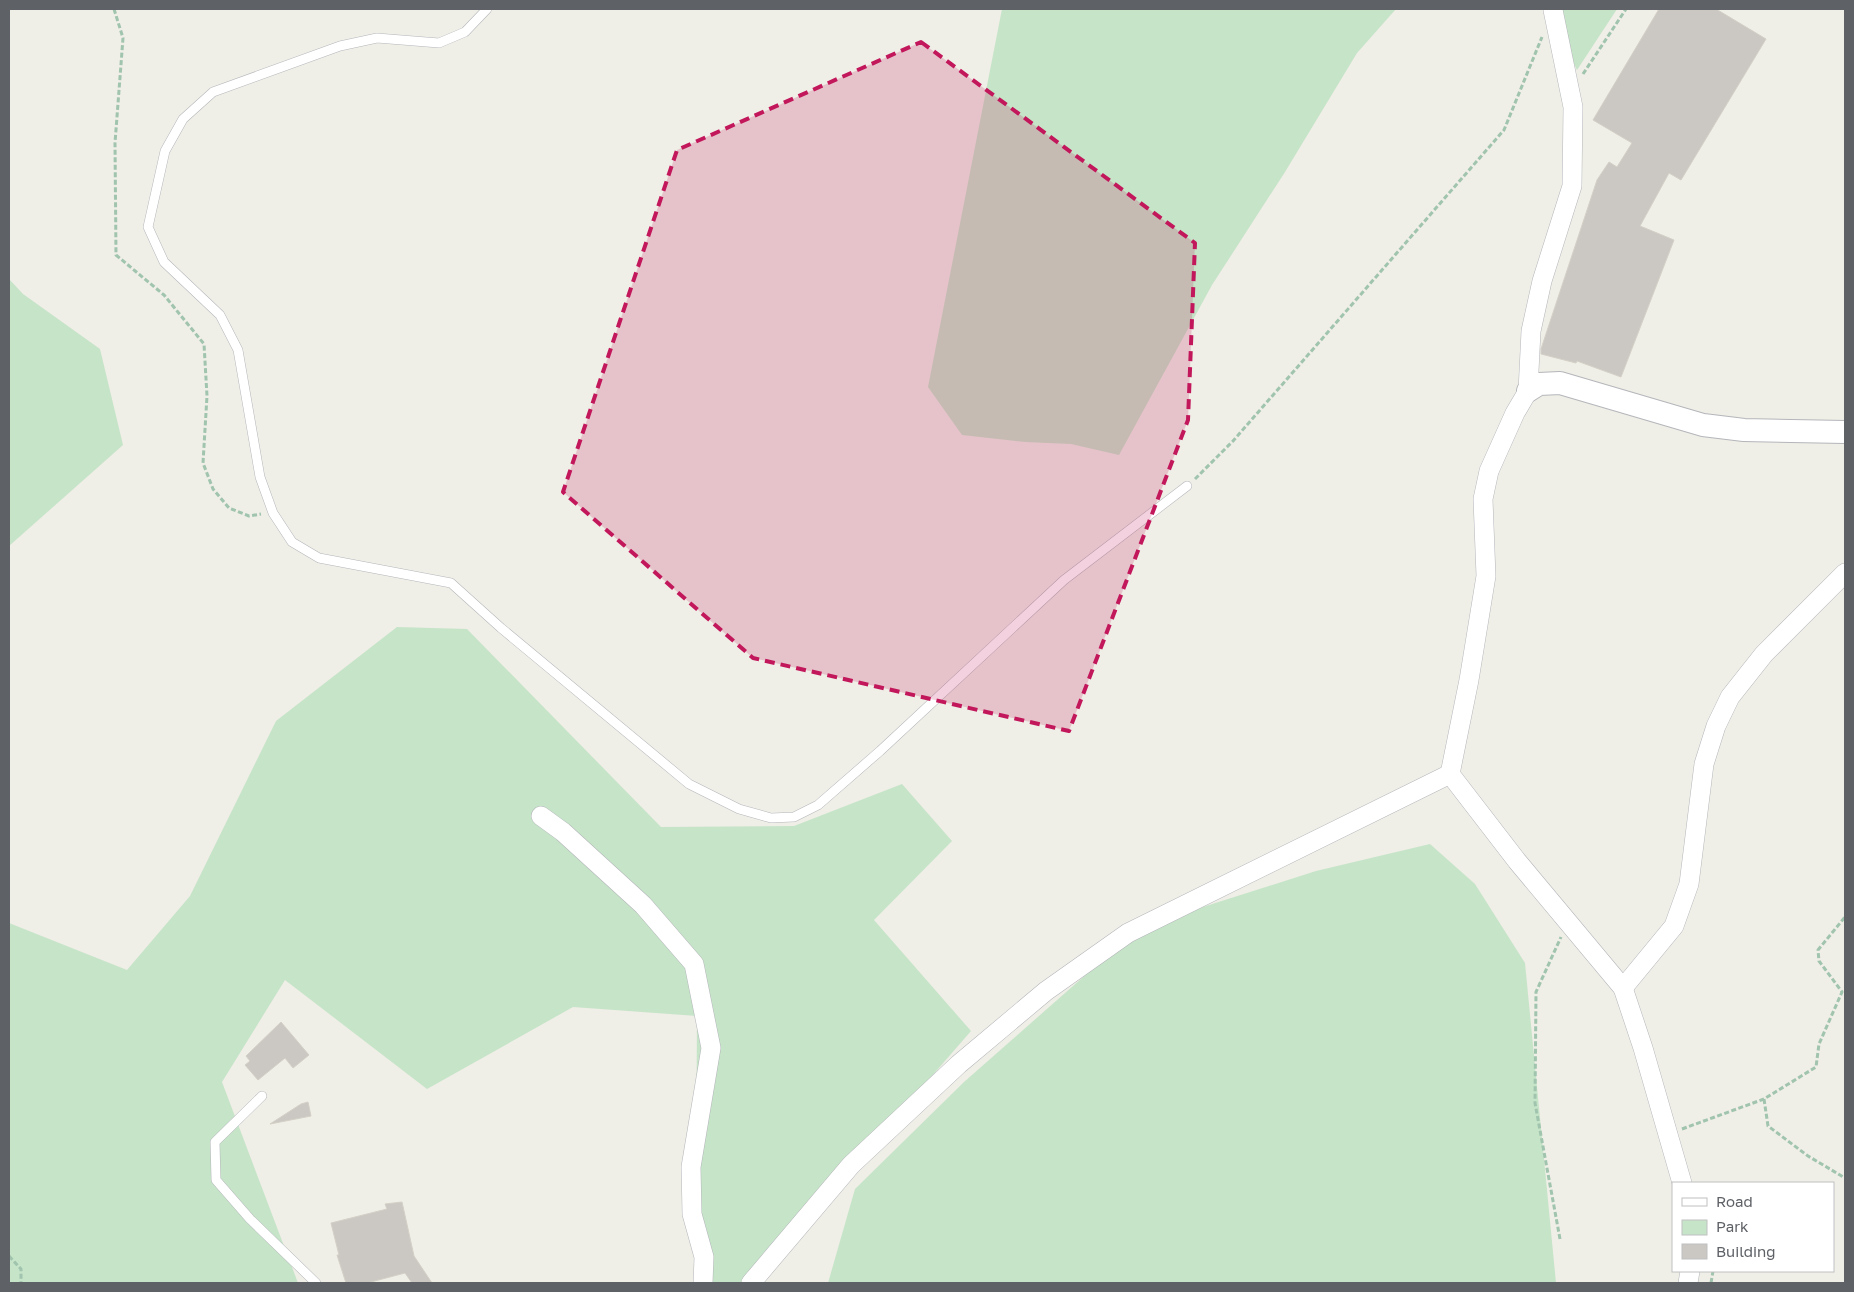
<svg xmlns="http://www.w3.org/2000/svg" width="1854" height="1292" font-family="'Golos Text',sans-serif">
<rect width="100%" height="100%" fill="#efeee7"/>
<!-- green -->
<g fill="#c6e4c8">
<path d="M1002,9h394l-39,44 -72,119 -73,113 -93,170 -48,-11 -46,-2 -63,-7 -34,-48z"/>
<path d="M1547,9h70l-40,61z"/>
<path d="M9,279l14,15 77,55 23,96 -114,101z"/>
<path d="M397,627l70,2 194,198 133,-1 108,-42 50,57 -78,79 97,111 -219,252h-45l-11,-99 1,-168 -124,-9 -146,82 -142,-109 -63,102 76,201h-289v-360l118,47 63,-74 86,-175z"/>
<path d="M1430,844l45,40 50,79 31,320h-728l27,-94 109,-107 176,-155 176,-56z"/>
</g>
<!-- building -->
<g fill="#cbc8c4" stroke="#d3d0c6">
<path d="M1659,9h57l50,30 -85,141 -12,-7 -29,53 34,14 -53,137 -44,-16 -1,2 -35,-9v-5l56,-169 12,-18 8,5 15,-24 -39,-23z"/>
<path d="M281,1022l28,33 -16,13 -8,-10 -27,22 -13,-15 5,-4 -4,-5z"/>
<path d="M308,1102l3,14 -41,8 31,-20z"/>
<path d="M402,1202l12,54 18,27h-20l-7,-10 -38,10h-21l-9,-28h2l-8,-32 56,-14 -2,-5z"/>
</g>
<g fill="none" stroke-linecap="round" stroke-linejoin="round">
<!-- service casing -->
<g stroke="#b4b6ba" stroke-width="10">
<g id="service">
<path d="M487,9l-22,23 -26,11 -62,-5 -37,8 -127,46 -30,27 -18,32 -17,76 16,35 56,53 18,35 22,127 13,36 19,29 27,16 132,25 50,45 188,156 50,25 32,9 23,-1 24,-12 62,-54 184,-171 123,-94"/>
<path d="M262,1096l-47,46 1,38 34,39 66,64"/>
</g>
</g>
<!-- minor casing -->
<g stroke="#b4b6ba" stroke-width="20">
<g id="minor">
<path d="M1553,10l20,97 -1,79 -30,95 -11,50 -3,60 -13,22 -26,58 -6,28 3,77 -17,104 -19,94 67,87 106,127 20,60 39,135"/>
<path d="M541,816l22,16 80,73 51,59 17,84 -20,119 1,47 12,43 -1,26"/>
<path d="M1623,988l51,-62 15,-42 15,-120 12,-38 14,-29 34,-43 81,-81"/>
<path d="M751,1283l100,-118 108,-101 87,-73 82,-58 322,-159"/>
<path d="M1688,1283l2,-12"/>
</g>
</g>
<!-- tertiary casing -->
<g stroke="#b4b6ba" stroke-width="24">
<path id="tertiary" d="M1528,391l11,-7 21,-1 143,42 41,5 101,2"/>
</g>
<!-- path -->
<g stroke="#a0c4ad" stroke-width="3" stroke-dasharray="5 2.5" stroke-linecap="butt">
<path d="M114,9l9,29 -8,105 1,112 48,40 40,49 3,52 -4,67 10,26 16,19 20,8 12,-2"/>
<path d="M1583,74l43,-65"/>
<path d="M1195,479l38,-38 271,-311 38,-93"/>
<path d="M1764,1099l4,27 40,30 37,22"/>
<path d="M1682,1129l82,-30 52,-32 3,-23 23,-52 -23,-31 -1,-11 27,-33"/>
<path d="M1560,1239l-25,-136 1,-111 25,-55"/>
<path d="M9,1256l12,13v14"/>
<path d="M1711,1283l2,-12"/>
</g>
<!-- service -->
<use href="#service" stroke="#fff" stroke-width="9"/>
<!-- minor -->
<use href="#minor" stroke="#fff" stroke-width="19"/>
<!-- tertiary -->
<use href="#tertiary" stroke="#fff" stroke-width="22"/>
</g>
<!-- marked area -->
<path fill="#c2185b" fill-opacity="0.2" stroke="#c2185b" stroke-width="4" stroke-dasharray="10 6" stroke-linejoin="round" d="M921,42l274,201 -7,177 -119,311 -316,-73 -190,-166 114,-342z"/>
<!-- border -->
<rect width="1854" height="1292" fill="none" stroke="#5e6166" stroke-width="20"/>
<!-- legend -->
<rect x="1672" y="1182" width="162" height="90" fill="#ffffff" stroke="#bfc0c2"/>
<rect x="1682" y="1198" width="25" height="8" fill="#ffffff" stroke="#bfc0c2"/>
<text x="1716" y="1207" font-size="15" fill="#5e6166">Road</text>
<rect x="1682" y="1220" width="25" height="15" fill="#c6e4c8" stroke="#bfc0c2"/>
<text x="1716" y="1232" font-size="15" fill="#5e6166">Park</text>
<rect x="1682" y="1244" width="25" height="15" fill="#cbc8c4" stroke="#bfc0c2"/>
<text x="1716" y="1257" font-size="15" fill="#5e6166">Building</text>
</svg>
